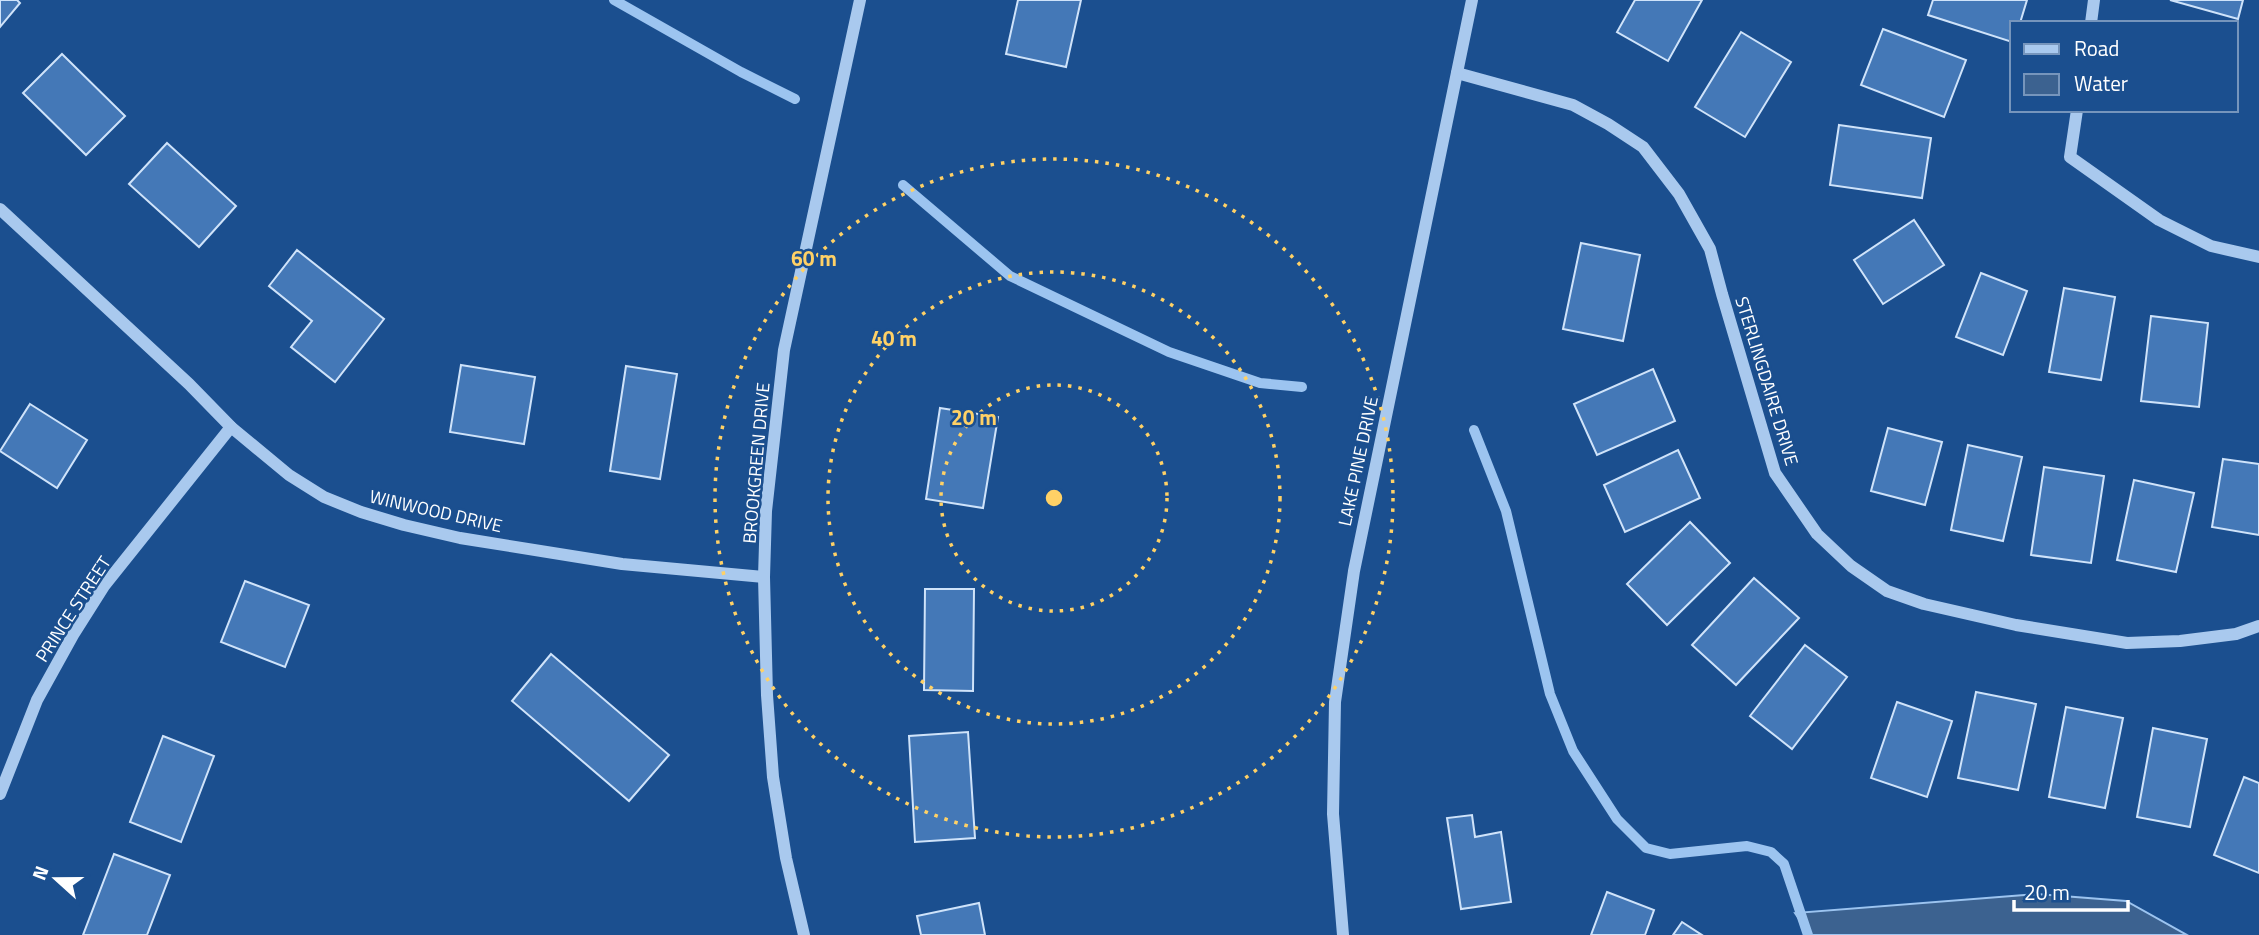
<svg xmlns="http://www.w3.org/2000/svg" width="2259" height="935" font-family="'Titillium Web',sans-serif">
<rect width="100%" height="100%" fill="#1b4f8f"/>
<!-- water -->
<path fill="#3c6290" stroke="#9cc4f0" stroke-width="2" d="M2037,894l89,7 61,34h-377l-15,-22z"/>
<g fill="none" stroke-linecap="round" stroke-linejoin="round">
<!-- stream -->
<g stroke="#9cc4f0" stroke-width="10">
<path d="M614,0l127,72 54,27"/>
<path d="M903,185l107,91 159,76 91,31 42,4"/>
<path d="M1474,430l32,81 44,183 23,57 44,68 29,29 24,6 77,-8 24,6 13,12 24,71"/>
</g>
</g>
<!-- building -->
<g fill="#4478b7" stroke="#cfe3fa" stroke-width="2">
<path d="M0,0h17l3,3 -20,24z"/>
<path d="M1018,0h63l-15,67 -60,-13z"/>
<path d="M1635,0h67l-34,61 -51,-29z"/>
<path d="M1933,0h94l-7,23h-8v19l-84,-27z"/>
<path d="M2170,0h73l-5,19z"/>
<path d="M1883,29l83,31 -22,57 -83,-32z"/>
<path d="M1741,32l50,30 -46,75 -50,-30z"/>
<path d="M62,54l63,62 -39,39 -63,-62z"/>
<path d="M1839,125l92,13 -9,60 -92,-13z"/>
<path d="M167,143l69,63 -37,41 -70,-63z"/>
<path d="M1914,220l30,45 -61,39 -29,-44z"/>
<path d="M1581,243l59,12 -17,86 -60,-12z"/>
<path d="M297,250l87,69 -49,63 -44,-35 21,-26 -43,-35z"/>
<path d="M1981,273l46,18 -24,64 -47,-18z"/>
<path d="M2064,288l51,9 -14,83 -52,-8z"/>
<path d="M2151,316l57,7 -9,84 -58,-6z"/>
<path d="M461,365l74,12 -11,67 -74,-12z"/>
<path d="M626,366l51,8 -17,105 -50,-8z"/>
<path d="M1653,369l22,52 -78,34 -23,-51z"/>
<path d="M30,404l57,36 -30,48 -57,-37z"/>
<path d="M940,408l58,9 -15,91 -57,-9z"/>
<path d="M1888,428l54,14 -17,63 -54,-14z"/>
<path d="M1968,445l54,12 -19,84 -52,-11z"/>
<path d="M1678,450l22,48 -75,34 -21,-47z"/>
<path d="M2223,459l36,5v71l-47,-8z"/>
<path d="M2044,467l60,9 -13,87 -60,-8z"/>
<path d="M2134,480l60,13 -18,79 -59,-12z"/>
<path d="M1690,522l40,41 -63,62 -40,-41z"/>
<path d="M1754,578l45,40 -63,67 -44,-40z"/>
<path d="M245,581l64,24 -24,62 -64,-25z"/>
<path d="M925,589h49l-1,102 -49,-1z"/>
<path d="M1805,645l42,32 -55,72 -42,-33z"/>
<path d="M551,654l118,101 -40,46 -117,-100z"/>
<path d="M1976,692l60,12 -18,86 -60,-12z"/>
<path d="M1897,702l55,19 -25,76 -56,-19z"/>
<path d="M2066,707l57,11 -18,90 -56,-11z"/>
<path d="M2153,728l54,11 -17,88 -53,-10z"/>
<path d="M968,732l7,106 -60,4 -6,-106z"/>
<path d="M163,736l51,20 -33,86 -51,-20z"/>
<path d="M2244,777l15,6v90l-45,-18z"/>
<path d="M1472,815l3,22 26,-5 10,70 -50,7 -14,-91z"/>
<path d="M114,854l56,21 -23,60h-64z"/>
<path d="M1607,892l47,18 -9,25h-54z"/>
<path d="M979,903l6,32h-64l-4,-19z"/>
<path d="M1682,922l20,13h-29z"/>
</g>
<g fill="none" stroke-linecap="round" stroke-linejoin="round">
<!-- minor -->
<g stroke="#a9c9ee" stroke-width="12">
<path d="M2091,23l3,-23"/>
<path d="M1457,73l116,32 35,19 35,23 36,47 31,55 12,45 53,179 42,61 34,32 36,25 37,13 92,21 111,18 53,-2 56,-7 23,-8"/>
<path d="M2077,110l-7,47 89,63 52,26 48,11"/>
<path d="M0,209l189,175 42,43 58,48 35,22 37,15 43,13 56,13 162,26 142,13"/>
<path d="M0,794l37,-94 36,-65 31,-49 127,-159"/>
<path d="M804,935l-18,-77 -13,-81 -6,-82 -3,-118 2,-66 18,-161 76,-350"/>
<path d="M1343,935l-10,-121 2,-112 19,-131 118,-571"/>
</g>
</g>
<!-- distance rings -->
<g fill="none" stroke="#ffd166" stroke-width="3.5" stroke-dasharray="3.5 7">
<circle cx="1054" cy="498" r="113"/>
<circle cx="1054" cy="498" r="226"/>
<circle cx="1054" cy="498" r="339"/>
</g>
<g text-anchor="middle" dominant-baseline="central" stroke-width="5" stroke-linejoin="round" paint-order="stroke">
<!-- street labels -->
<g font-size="18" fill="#fff" stroke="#1b4f8f">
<text transform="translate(1767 381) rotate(73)">STERLINGDAIRE DRIVE</text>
<text transform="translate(1358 461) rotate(-78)">LAKE PINE DRIVE</text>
<text transform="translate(756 463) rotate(-85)">BROOKGREEN DRIVE</text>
<text transform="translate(436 511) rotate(13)">WINWOOD DRIVE</text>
<text transform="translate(73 609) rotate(-57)">PRINCE STREET</text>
</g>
</g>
<circle cx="1054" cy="498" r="10" fill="#ffd166" stroke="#1b4f8f" stroke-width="3.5"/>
<g font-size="21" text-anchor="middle" font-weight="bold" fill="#ffd166" stroke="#1b4f8f" stroke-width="5" stroke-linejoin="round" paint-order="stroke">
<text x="814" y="266">60 m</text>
<text x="894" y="346">40 m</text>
<text x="974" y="425">20 m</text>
</g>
<!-- legend -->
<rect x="2010" y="21" width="228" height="91" fill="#1b4f8f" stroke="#7695bc" stroke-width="2"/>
<rect x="2024" y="44" width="35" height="10" fill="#a9c9ee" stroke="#7695bc" stroke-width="2"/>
<text x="2074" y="56" font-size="21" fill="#ffffff">Road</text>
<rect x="2024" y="74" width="35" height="21" fill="#3c6290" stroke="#7695bc" stroke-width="2"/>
<text x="2074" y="91" font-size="21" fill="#ffffff">Water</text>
<!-- north arrow -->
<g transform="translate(56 879) rotate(291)" stroke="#1b4f8f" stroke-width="5" paint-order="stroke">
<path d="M0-5L12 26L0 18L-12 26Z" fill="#ffffff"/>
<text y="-10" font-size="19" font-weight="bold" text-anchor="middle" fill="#ffffff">N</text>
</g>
<!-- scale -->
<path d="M2014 900v10h114v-10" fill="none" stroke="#ffffff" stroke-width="3.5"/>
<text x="2024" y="900" font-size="21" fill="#ffffff" stroke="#1b4f8f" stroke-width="5" paint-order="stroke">20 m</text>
</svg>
